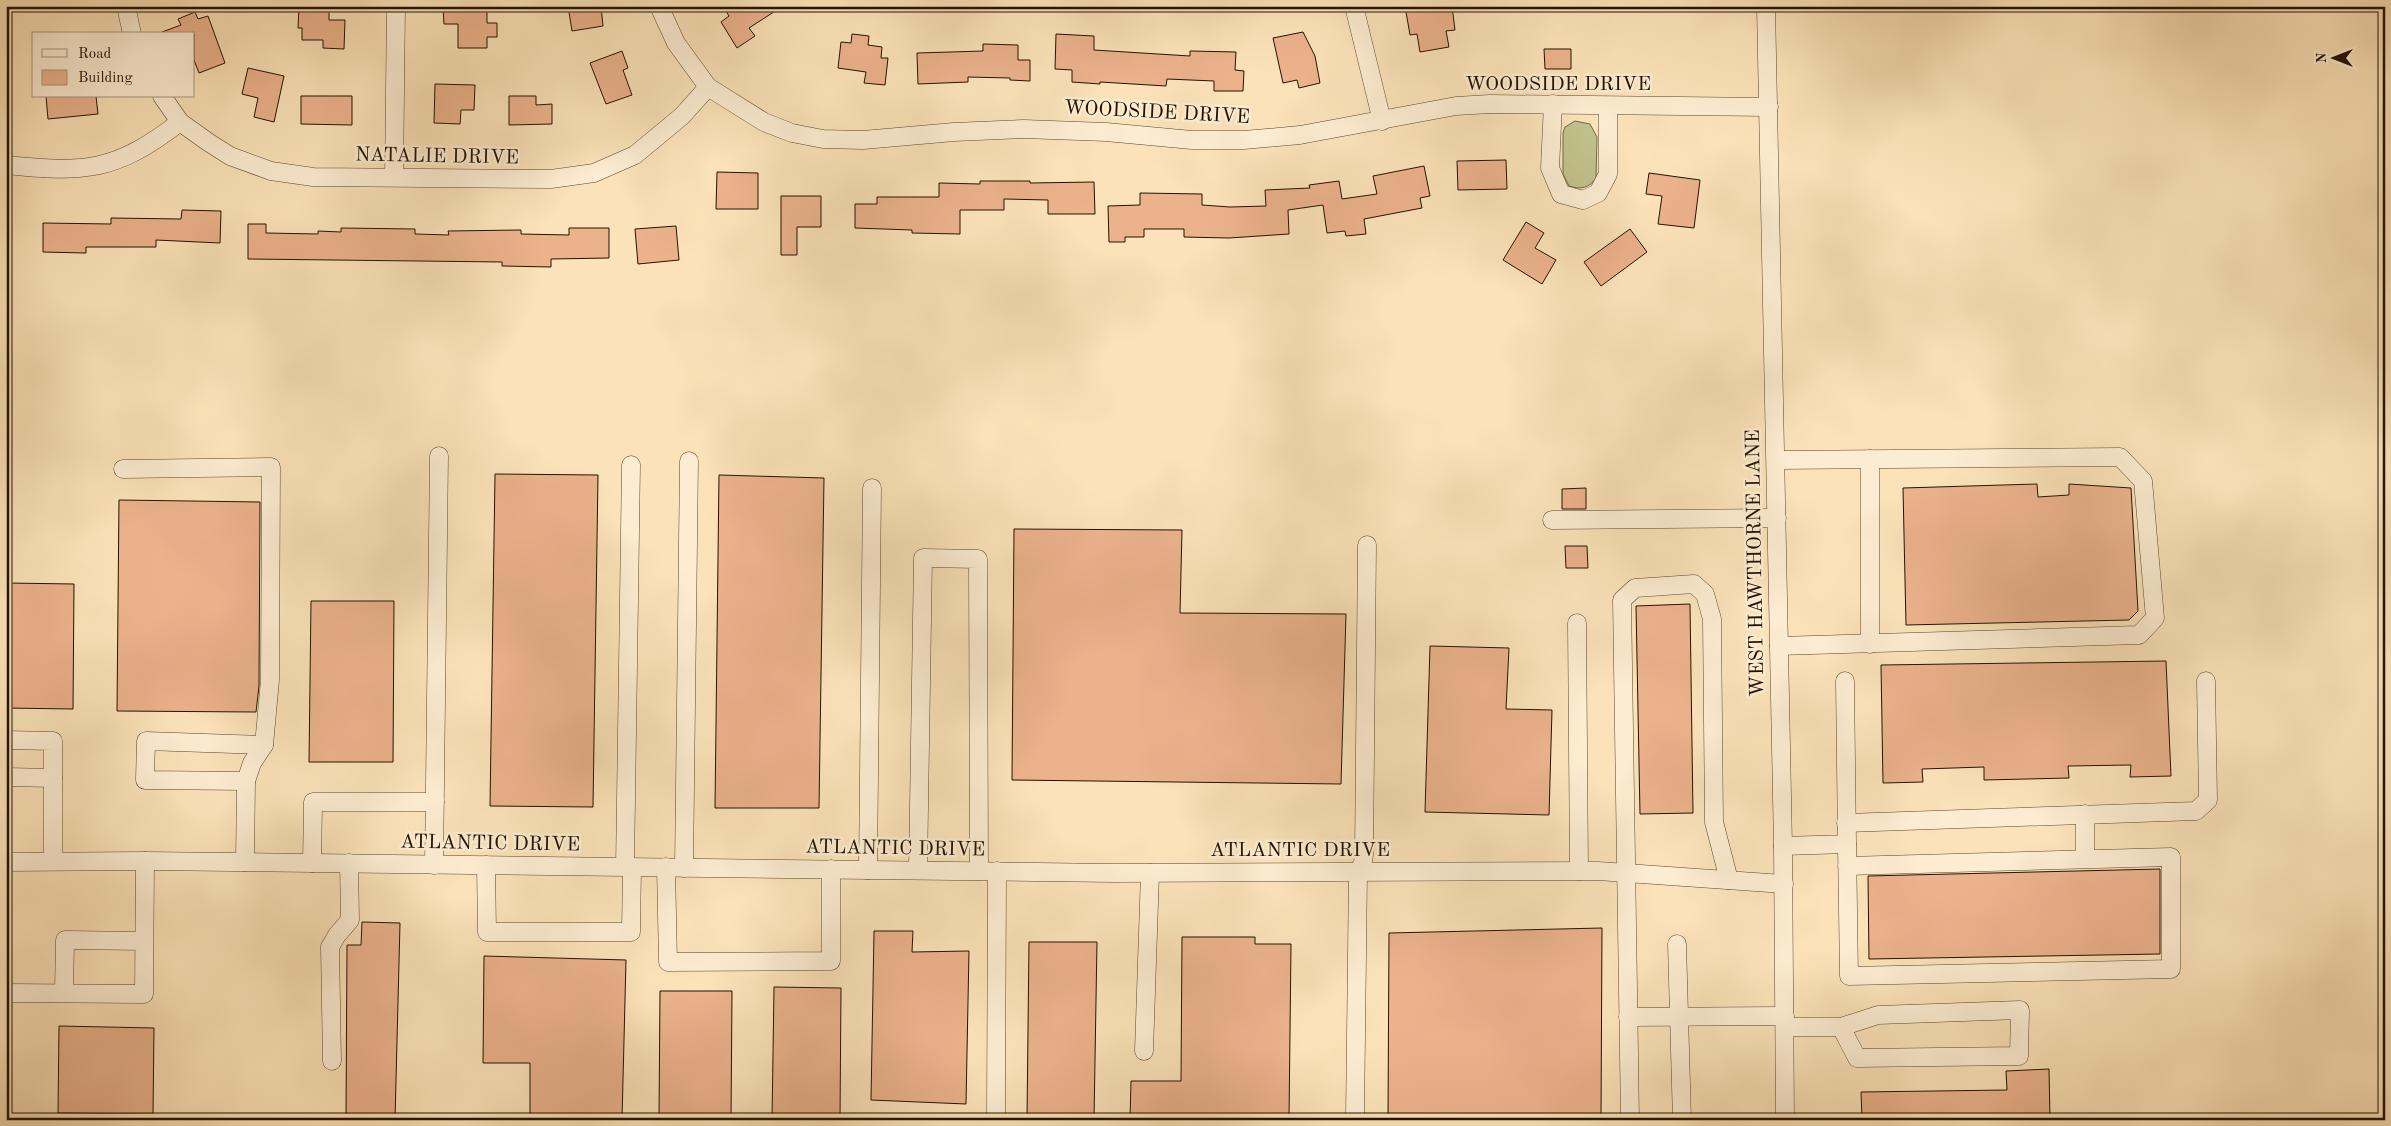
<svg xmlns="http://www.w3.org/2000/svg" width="2391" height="1126" font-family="'Old Standard TT',serif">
<rect width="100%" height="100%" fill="#fbe2b8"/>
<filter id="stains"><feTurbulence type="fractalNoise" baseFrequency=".004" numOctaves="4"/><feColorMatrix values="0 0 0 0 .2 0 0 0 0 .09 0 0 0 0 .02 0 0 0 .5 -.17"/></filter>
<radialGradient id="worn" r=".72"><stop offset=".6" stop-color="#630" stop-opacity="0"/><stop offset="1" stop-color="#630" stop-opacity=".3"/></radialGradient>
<!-- green -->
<path fill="#c1c28d" stroke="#726a46" d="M1575,121l15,3 7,13 -1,41c-7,10 -15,12 -27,8l-6,-12v-41l2,-6z"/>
<!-- building -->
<g fill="#ebb28c" stroke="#231200">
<path d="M299,6h30v14h16l-1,29 -21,-1v-8h-21v-12h-4z"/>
<path d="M443,6h44v17h10v14h-10v11h-29v-24h-14z"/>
<path d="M568,6h33l2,20 -31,5z"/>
<path d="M723,6h60l-34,22 6,8 -18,12 -16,-26 8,-6z"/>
<path d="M1405,6h47l3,24 -9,1 3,16 -29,5 -3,-18 -7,1z"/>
<path d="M195,12l3,7 10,-3 17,47 -26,10 -5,-13v-26h-31l-1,-2 19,-7 -3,-6z"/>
<path d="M1303,32l12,24 5,27 -21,5 -2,-8 -14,3 -10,-45z"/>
<path d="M852,34l17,2 -1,9 14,2 -1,11h7l-3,27 -21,-2 2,-11 -28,-4 3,-26 10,1z"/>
<path d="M1056,34l38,2v14l96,6v-5l46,1 -1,18 9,1 -1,20h-29v-10l-47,-2 -1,7 -66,-4v2l-28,-2v-12l-17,-1z"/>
<path d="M983,44l35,1v15h12v21l-20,-1v-2l-42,-1v5l-50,2 -1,-31 66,-2z"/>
<path d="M1544,49h27v20h-26z"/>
<path d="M622,51l6,17 -5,2 9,25 -26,9 -16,-41z"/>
<path d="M248,68l36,8 -10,46 -20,-5 4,-19 -16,-4z"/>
<path d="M435,84l40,1 -1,25h-13l-1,14 -26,-1z"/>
<path d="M46,96h50l2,18 -50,5z"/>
<path d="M301,96h51v29l-51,-1z"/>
<path d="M509,96h27v9l16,-1v20l-43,1z"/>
<path d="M1506,160l1,29 -49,1 -1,-29z"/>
<path d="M1424,166l6,30 -10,2 2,10 -58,11 2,15 -20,2 -1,-5 -18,2 -4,-28 -35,5 1,24 -60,4 -45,-1v-8h-40v8h-19v5h-16l-1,-36 32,-1v-12l62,1v11l28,2 36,-1 -1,-16 45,-2 -1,-3 30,-4 3,18 35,-5 -4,-18z"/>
<path d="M717,172l41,1v36h-42z"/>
<path d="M1649,173l51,7 -6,48 -36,-4 4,-28 -16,-2z"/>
<path d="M980,181h50v2l64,-1 1,32h-47v-14l-44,-1v11h-44v24l-48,-1v-3l-57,-2v-24h22v-7h62v-14l41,1z"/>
<path d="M781,196h40v31h-24v28h-16z"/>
<path d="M182,210l39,1 -1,32 -64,-3v7h-70v6l-43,-1v-29l68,1v-6l70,1z"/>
<path d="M1526,222l18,11 -9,15 21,12 -14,24 -39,-24z"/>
<path d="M248,224h18v9l52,1v-3l23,1v-4l74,1v5l34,1 -1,-4 73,-1v4l48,1v-7h40v30l-58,1v8l-49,-1v-4l-254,-3z"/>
<path d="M676,226l3,34 -41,4 -3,-35z"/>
<path d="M1630,229l17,23 -46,34 -17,-24z"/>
<path d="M495,474l103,1 -5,332 -103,-1z"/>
<path d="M719,475l105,3 -5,330h-104z"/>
<path d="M2037,484l1,13 31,-2v-11l62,4 7,123 -9,9 -223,5 -3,-137z"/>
<path d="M1586,488v21h-24v-20z"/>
<path d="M119,500l141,2 -1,184 -3,26 -139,-1z"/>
<path d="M1014,529l168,1 -2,83 166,1 -5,170 -329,-4z"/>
<path d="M1565,546h22l1,22h-22z"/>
<path d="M6,583l68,1 -1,125 -67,-1z"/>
<path d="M311,601h83l-1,161h-84z"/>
<path d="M1690,604l3,209 -53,1 -4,-208z"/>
<path d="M1430,646l79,2 -3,61 46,1 -3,105 -124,-3z"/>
<path d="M2166,661l5,115 -41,1 1,-12 -63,1 1,12 -85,2v-13l-62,2 1,13 -40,1 -2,-118z"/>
<path d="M2160,869v85l-291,5 -1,-83z"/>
<path d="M362,922l38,1 -5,197h-49l1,-175h14z"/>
<path d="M1602,928l-1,192h-213l1,-187z"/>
<path d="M874,931h39l-1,21 57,-1 -3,153 -95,-4z"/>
<path d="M1182,937h73v7h36l-2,176h-159l1,-39h50z"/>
<path d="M1029,942h68l-3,178h-67z"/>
<path d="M484,956l142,4 -4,160h-92v-57h-47z"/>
<path d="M774,987l67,1 -1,132h-68z"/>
<path d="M660,991h72l-1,129h-72z"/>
<path d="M59,1026l95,2 -1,86 -95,-1z"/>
<path d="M2049,1069l1,51h-188l-1,-28 146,-2 -1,-19z"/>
</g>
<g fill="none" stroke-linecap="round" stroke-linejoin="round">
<!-- minor casing -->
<g stroke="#59462e" stroke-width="19">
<g id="minor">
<path d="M126,6l6,28"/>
<path d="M659,6l17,37 32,44 56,35 28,11 31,6 40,1 91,-8 70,-3 82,3 86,8h52l56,-5 156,-29 34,-2 279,3"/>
<path d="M1354,6l28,115"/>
<path d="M1766,6l17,840 2,274"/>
<path d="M162,96l18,26 28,20 22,14 41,15 42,6 238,2 43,-6 41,-18 47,-39 26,-29"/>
<path d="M1553,104l-3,64 11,26 22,6 15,-7 10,-19v-68"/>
<path d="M6,165c79,8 109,7 174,-43"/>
<path d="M394,177l2,-171"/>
<path d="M1870,459v185"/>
<path d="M1776,460l344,-3 23,24 12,137 -16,17 -360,11"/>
<path d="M123,469l148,-2 -1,213 -6,65 -12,18 -6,18 -1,81"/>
<path d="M1552,520l225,-2"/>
<path d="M1577,623l2,248"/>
<path d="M6,740l47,1v120"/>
<path d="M6,777l47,1"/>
<path d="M246,781l-101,-1 1,-39 118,4"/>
<path d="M2085,814v44"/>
<path d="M1846,823l350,-12 12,-11 -2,-119"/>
<path d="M1847,844l2,132 322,-7v-112l-324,9"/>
<path d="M1783,846l64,-2 -2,-163"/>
<path d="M6,862l139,-1 970,12 483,-2 186,13"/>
<path d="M312,863l1,-61h122"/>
<path d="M434,865l5,-409"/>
<path d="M486,865l1,67h144l1,-65"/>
<path d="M625,867l6,-402"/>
<path d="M666,867l2,95 163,-1v-92"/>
<path d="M684,868l5,-407"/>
<path d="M868,870l4,-382"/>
<path d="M918,870l5,-312 55,1 1,312"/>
<path d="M1677,944l5,176"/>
<path d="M6,993l138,1 1,-133"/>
<path d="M64,993l1,-53 79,1"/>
<path d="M1628,1017l157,-1"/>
<path d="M1785,1027h56l37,-12 142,-5 -1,46 -162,2 -16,-31"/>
<path d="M1144,1051l6,-178"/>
<path d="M332,1061l-2,-114 7,-12 13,-15 -1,-57"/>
<path d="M1355,1118l3,-246 5,-9 1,-9 3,-309"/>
<path d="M996,1120l1,-249"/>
<path d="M1630,1120l-8,-520 13,-12 59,-4 11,10 7,25 2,203 15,58"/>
</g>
</g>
<!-- minor -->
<use href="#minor" stroke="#fcecd1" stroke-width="18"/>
</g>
<g text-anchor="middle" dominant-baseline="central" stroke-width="5" stroke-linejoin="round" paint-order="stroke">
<!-- street labels -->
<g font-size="20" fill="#231200" stroke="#fcecd1">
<text x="1558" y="85">WOODSIDE DRIVE</text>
<text transform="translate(1157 113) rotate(3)">WOODSIDE DRIVE</text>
<text transform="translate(437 157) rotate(1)">NATALIE DRIVE</text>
<text transform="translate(1756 563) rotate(-91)">WEST HAWTHORNE LANE</text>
<text transform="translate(490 844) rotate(1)">ATLANTIC DRIVE</text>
<text transform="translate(895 849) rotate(1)">ATLANTIC DRIVE</text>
<text x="1300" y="851">ATLANTIC DRIVE</text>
</g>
</g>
<!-- margin -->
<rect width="2391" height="1126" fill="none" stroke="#fbe2b8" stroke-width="25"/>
<rect x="8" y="8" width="2376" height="1111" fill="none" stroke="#231200" stroke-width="2.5"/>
<rect x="12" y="12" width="2366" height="1101" fill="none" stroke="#231200"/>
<!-- legend -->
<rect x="32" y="32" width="162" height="65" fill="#fcecd1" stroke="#a5957d"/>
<rect x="42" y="49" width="25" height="8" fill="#fcecd1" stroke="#a5957d"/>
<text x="78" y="58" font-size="15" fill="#231200">Road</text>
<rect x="42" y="70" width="25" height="15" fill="#ebb28c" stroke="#a5957d"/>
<text x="78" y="82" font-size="15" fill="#231200">Building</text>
<!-- north arrow -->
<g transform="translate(2334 58) rotate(270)" stroke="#fcecd1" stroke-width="4" paint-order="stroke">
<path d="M0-4L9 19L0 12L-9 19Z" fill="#231200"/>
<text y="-8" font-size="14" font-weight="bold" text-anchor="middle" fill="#231200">N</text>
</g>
<rect width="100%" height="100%" filter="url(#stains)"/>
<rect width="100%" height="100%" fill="url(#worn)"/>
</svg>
